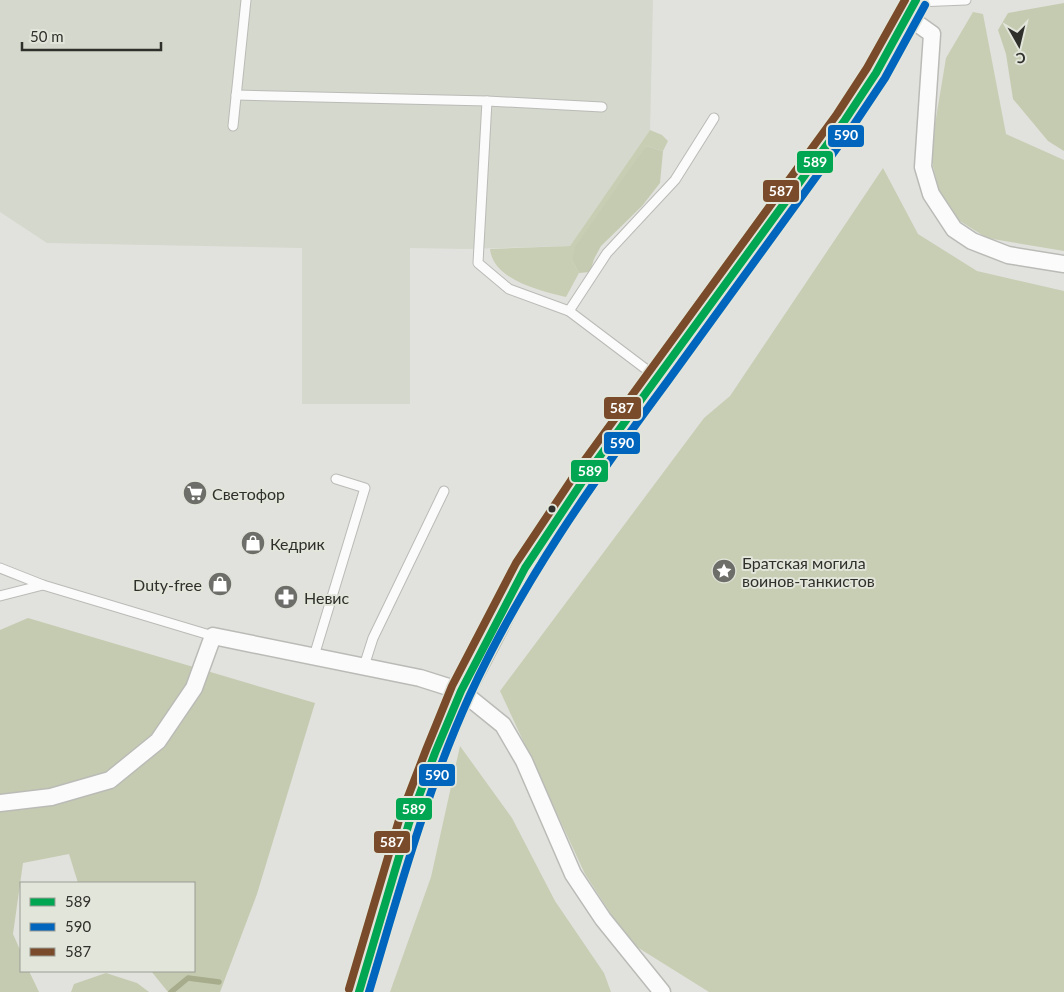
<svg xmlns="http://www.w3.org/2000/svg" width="1064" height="992" font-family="Lato,sans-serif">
<rect width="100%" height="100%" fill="#e1e2dd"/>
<!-- built -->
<path fill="#d5d8cc" d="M0,0h653l-3,130 -80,116 -103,3 -57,-1v156h-108v-156l-255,-5 -47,-31z"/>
<!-- green -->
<g fill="#c8ceb4">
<path d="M973,12l10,2 23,120 58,26v91l-77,-13 -43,-27 -14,-57 16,-96z"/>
<path d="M650,130l12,5 6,6 -5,10 -17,-5 -74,114 7,13 -13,24c-25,-6 -73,-17 -76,-48l80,-3z"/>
<path d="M883,168l35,66 59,37 87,20v701h-355l-80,-50 -44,-68 -85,-183 204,-273 26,-22z"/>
<path d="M460,746l52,72 43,83 49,72 7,19h-221l41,-115z"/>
</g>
<!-- forest -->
<g fill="#c5cbb0">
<path d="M1064,3v148l-16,-10 -35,-42 -7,-45 -8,-24 10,-17z"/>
<path d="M646,146l17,5 -3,32 -18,23 -41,40 -7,13 -4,13 -11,1 -7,-13 3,-13z"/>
<path d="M28,618l287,85 -58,191 -37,98h-52l-17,-21h43v-88h-116l-9,-29 -46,9 -10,71 8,18v19h8l10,21h-39v-362z"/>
<path d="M106,973l31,10 12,9h-78l3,-8z"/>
</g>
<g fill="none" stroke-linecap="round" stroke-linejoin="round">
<!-- stream -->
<path stroke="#a6ac8c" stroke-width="5.5" d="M171,992l17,-14 31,4"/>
<!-- lane casing -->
<g stroke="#babbb7" stroke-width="11">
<g id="lane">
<path d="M917,2l49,-2"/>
<path d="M236,95l251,6 115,6"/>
<path d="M487,101l-9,162 31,26 60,22 86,65"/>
<path d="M233,126l13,-126"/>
<path d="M569,311l38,-58 68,-73 39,-62"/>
<path d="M0,568l43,17 170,51"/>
<path d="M0,596l43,-11"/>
<path d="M314,656l51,-168 -29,-9"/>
<path d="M364,666l9,-28 71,-147"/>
</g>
</g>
<!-- street casing -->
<g stroke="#babbb7" stroke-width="19">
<g id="street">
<path d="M908,17l24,17 -9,133 8,27 23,35 18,12 36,14 56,9"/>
<path d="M0,803l51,-6 59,-17 48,-39 36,-53 19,-52 207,42 41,13 42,34 21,36 49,113 30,45 59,73"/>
</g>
</g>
<!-- primary casing -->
<g stroke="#aaae9a" stroke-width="29">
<path id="primary" d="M359,992l50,-169 26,-70 26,-62 64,-123 67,-101 253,-347 31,-47 40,-73"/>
</g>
<!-- lane -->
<use href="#lane" stroke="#fafbfa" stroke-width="9"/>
<!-- street -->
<use href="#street" stroke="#fafbfa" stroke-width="16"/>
<!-- primary -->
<use href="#primary" stroke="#e9eae0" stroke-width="26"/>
<!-- bus-1 casing -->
<g stroke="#e2e5da" stroke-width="11">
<path id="bus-1" d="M359,992l50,-169 26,-70 26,-62 64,-123 67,-101 253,-347 31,-47 40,-73"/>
</g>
<!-- bus-2 casing -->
<g stroke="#e2e5da" stroke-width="11">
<path id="bus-2" d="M369,992c30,-100 57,-200 100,-295 52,-114 124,-215 198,-315 62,-86 124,-171 186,-256l32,-48 40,-73"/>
</g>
<!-- bus-3 casing -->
<g stroke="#e2e5da" stroke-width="11">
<path id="bus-3" d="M349,989l50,-169 27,-70 26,-64 64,-123 68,-102 253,-347 30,-46 38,-68"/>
</g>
<!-- bus-1 -->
<use href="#bus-1" stroke="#00a651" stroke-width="8"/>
<!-- bus-2 -->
<use href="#bus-2" stroke="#0065bd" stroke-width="8"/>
<!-- bus-3 -->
<use href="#bus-3" stroke="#7a4b2a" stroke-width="8"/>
</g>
<!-- icons -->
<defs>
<g id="supermarket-disc" transform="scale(1.25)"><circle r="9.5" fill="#6d6e69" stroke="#e2e5da"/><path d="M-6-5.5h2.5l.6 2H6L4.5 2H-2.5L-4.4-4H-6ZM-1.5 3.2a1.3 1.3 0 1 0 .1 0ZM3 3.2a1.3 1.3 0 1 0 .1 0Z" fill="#fff"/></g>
<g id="shop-disc" transform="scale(1.25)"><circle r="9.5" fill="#6d6e69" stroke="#e2e5da"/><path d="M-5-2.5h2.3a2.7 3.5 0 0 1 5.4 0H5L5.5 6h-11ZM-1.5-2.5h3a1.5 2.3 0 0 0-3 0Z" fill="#fff"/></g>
<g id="sight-disc" transform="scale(1.25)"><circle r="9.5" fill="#6d6e69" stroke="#e2e5da"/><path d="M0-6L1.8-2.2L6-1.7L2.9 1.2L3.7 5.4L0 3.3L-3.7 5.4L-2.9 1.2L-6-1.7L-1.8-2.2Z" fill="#fff"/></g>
<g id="pharmacy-disc" transform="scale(1.25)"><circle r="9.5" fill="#6d6e69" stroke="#e2e5da"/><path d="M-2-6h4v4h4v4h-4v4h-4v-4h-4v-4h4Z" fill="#fff"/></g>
</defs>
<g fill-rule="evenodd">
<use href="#supermarket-disc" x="195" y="493"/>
<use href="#shop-disc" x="253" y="543"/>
<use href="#sight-disc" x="724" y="571"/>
<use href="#shop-disc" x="220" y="584"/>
<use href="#pharmacy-disc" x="286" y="597"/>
</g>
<!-- markers -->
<circle fill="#2f302b" stroke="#e2e5da" stroke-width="2" cx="552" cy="509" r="4.5"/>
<g text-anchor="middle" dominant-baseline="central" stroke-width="4" stroke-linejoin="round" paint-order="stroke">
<!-- poi labels -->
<g font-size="16" fill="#2f302b" stroke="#e2e5da" text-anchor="start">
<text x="212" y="493">Светофор</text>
<text x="270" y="543">Кедрик</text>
<text x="742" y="562">Братская могила<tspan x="742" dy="18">воинов-танкистов</tspan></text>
<text x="202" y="584" text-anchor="end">Duty-free</text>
<text x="304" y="597">Невис</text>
</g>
</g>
<g stroke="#e2e5da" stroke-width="2">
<rect x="827" y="124" width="38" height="24" rx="5" fill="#0065bd"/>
<rect x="796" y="150" width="38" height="24" rx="5" fill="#00a651"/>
<rect x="762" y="179" width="38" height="24" rx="5" fill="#7a4b2a"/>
<rect x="603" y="396" width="39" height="24" rx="5" fill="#7a4b2a"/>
<rect x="603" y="431" width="38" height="24" rx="5" fill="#0065bd"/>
<rect x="570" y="459" width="39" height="24" rx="5" fill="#00a651"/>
<rect x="418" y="763" width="38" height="24" rx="5" fill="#0065bd"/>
<rect x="395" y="797" width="38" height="24" rx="5" fill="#00a651"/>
<rect x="373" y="830" width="38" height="24" rx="5" fill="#7a4b2a"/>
</g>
<g font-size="14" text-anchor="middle" font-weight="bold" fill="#fff">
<text x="846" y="140">590</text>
<text x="815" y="167">589</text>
<text x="781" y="196">587</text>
<text x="622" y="413">587</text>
<text x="622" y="448">590</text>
<text x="590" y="476">589</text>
<text x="437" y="780">590</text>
<text x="414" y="814">589</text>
<text x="392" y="847">587</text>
</g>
<!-- legend -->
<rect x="20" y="882" width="175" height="90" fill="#e2e5da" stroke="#9a9d94"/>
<rect x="30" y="898" width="25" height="8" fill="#00a651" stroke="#9a9d94"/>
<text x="65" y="907" font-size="15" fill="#2f302b">589</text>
<rect x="30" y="923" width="25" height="8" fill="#0065bd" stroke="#9a9d94"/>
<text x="65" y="932" font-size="15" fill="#2f302b">590</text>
<rect x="30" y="948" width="25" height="8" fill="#7a4b2a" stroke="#9a9d94"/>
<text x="65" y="957" font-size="15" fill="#2f302b">587</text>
<!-- north arrow -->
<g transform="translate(1019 45) rotate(172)" stroke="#e2e5da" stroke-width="4" paint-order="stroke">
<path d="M0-4L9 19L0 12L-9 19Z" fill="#2f302b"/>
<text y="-8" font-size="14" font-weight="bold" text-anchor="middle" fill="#2f302b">С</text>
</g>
<!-- scale -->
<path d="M22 42v8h139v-8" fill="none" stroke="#2f302b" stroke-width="2.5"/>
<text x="30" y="42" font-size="15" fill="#2f302b" stroke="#e2e5da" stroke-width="4" paint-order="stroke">50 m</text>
</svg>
